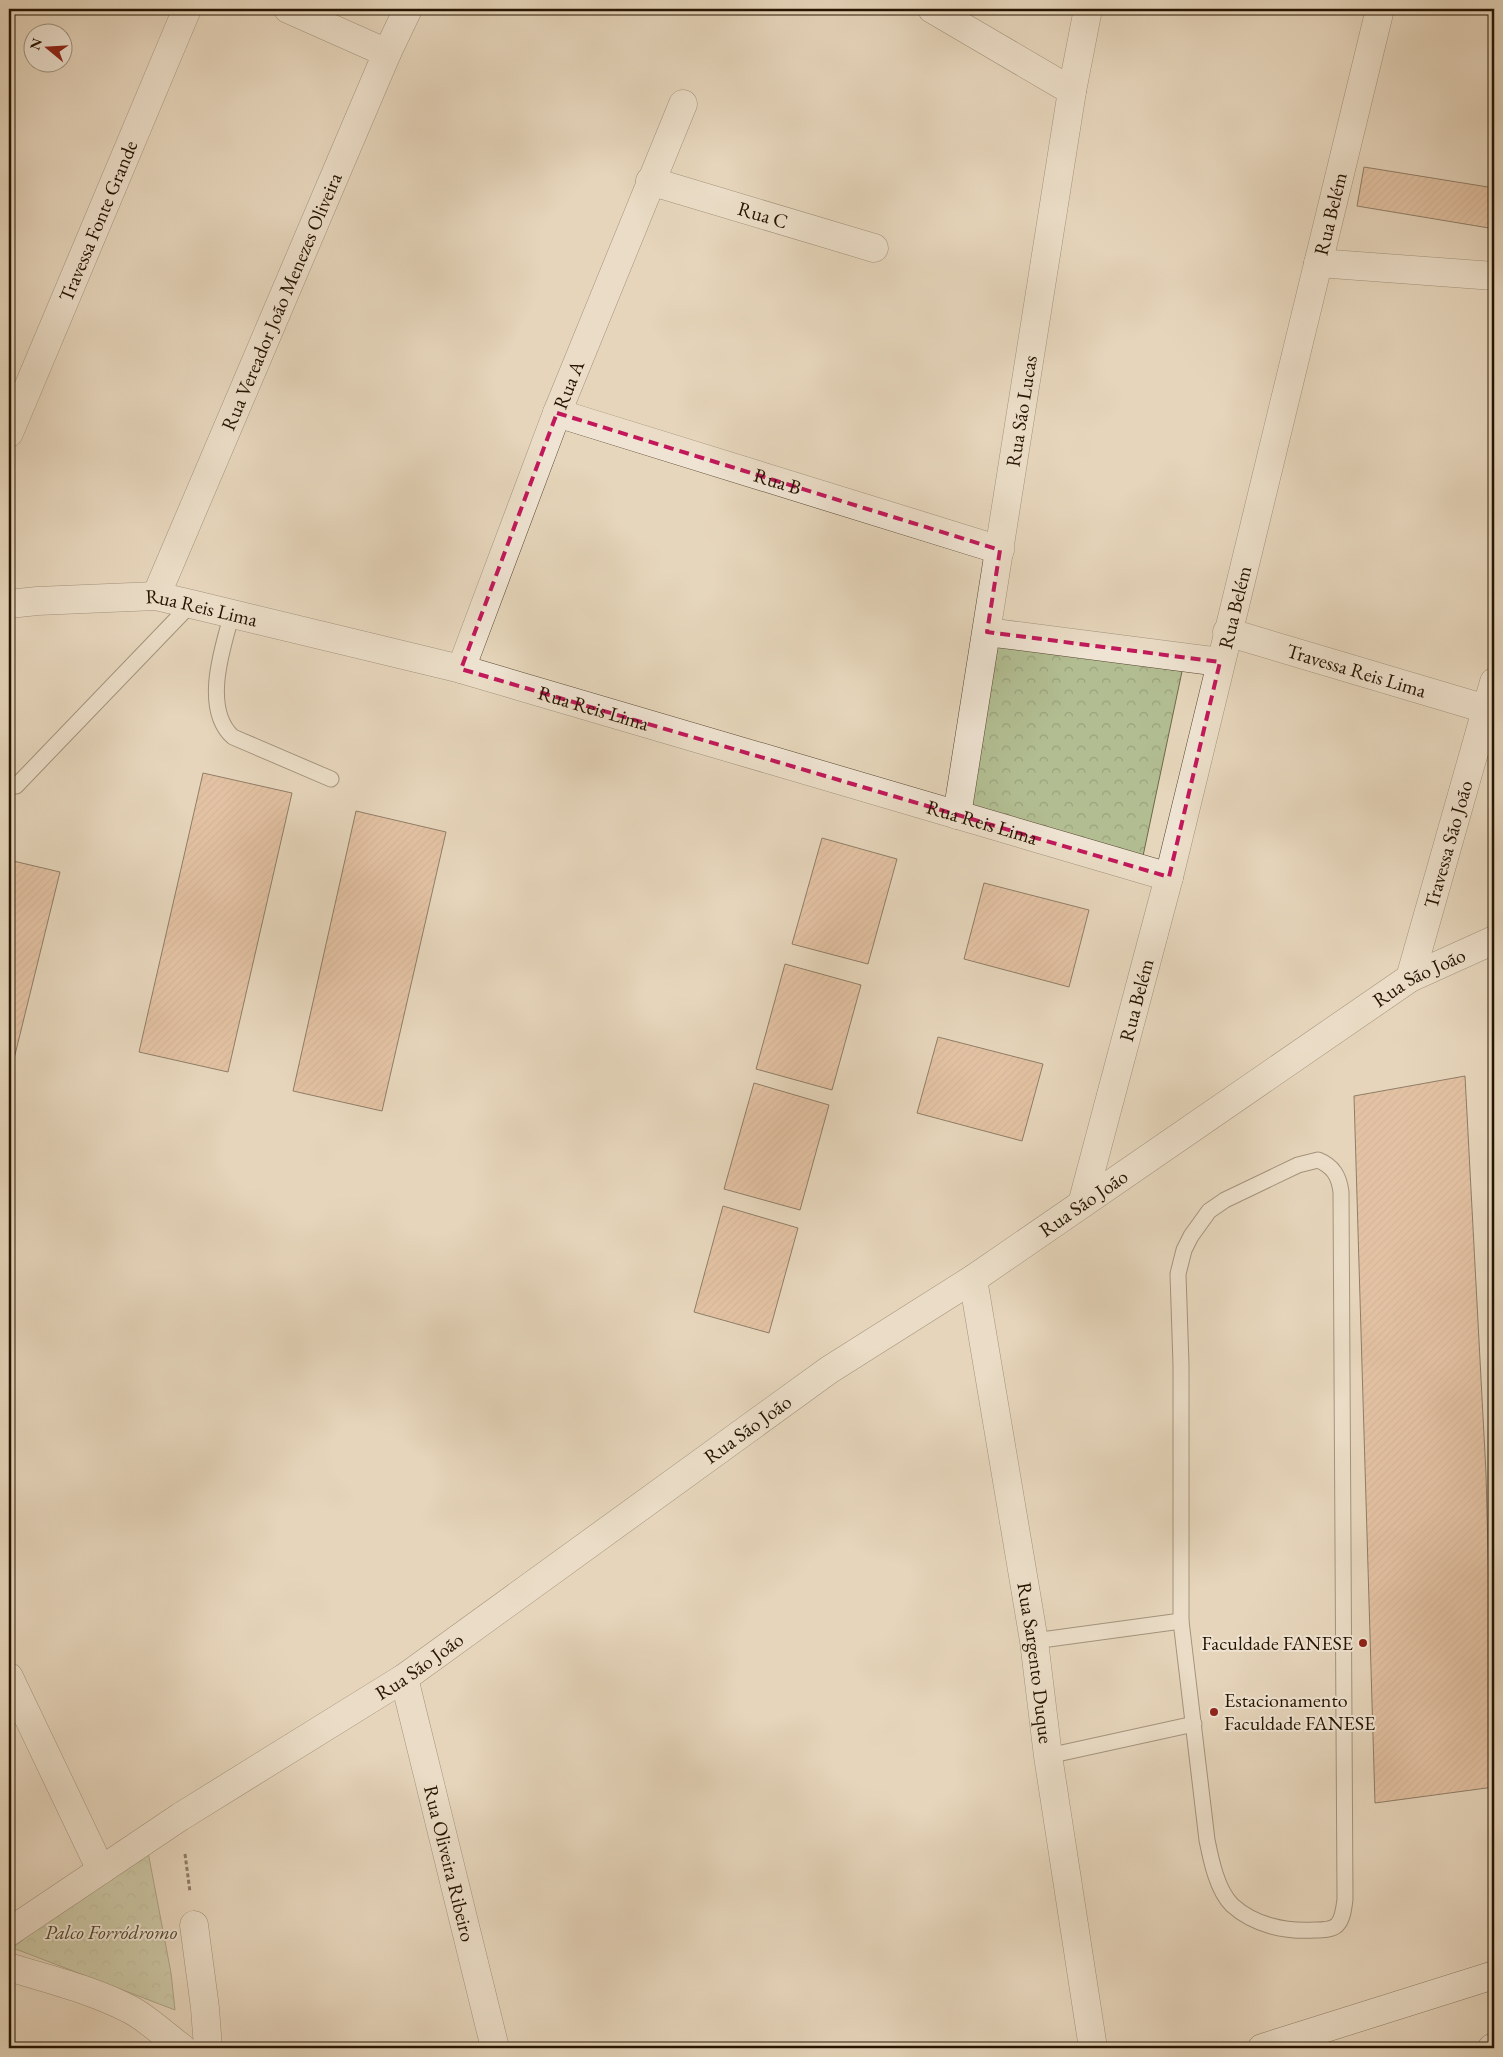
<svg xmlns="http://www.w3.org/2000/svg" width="1503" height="2057" font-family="'EB Garamond',serif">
<defs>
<pattern id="park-crowns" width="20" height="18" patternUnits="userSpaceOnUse" patternTransform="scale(1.25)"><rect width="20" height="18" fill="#b2be92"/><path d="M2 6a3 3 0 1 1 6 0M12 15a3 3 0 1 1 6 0" fill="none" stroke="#99a27c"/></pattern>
<pattern id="building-hatch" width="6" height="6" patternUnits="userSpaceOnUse" patternTransform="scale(1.25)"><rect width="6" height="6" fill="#e1ac86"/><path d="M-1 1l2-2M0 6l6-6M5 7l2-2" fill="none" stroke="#c19372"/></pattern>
</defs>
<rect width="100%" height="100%" fill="#e6d6bb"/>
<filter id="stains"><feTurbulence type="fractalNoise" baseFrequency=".004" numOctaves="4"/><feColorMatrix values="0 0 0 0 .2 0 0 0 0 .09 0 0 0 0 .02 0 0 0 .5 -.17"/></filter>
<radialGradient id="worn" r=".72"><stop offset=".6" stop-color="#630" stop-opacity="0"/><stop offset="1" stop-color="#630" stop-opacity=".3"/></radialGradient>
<!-- park -->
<g fill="url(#park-crowns)" stroke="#6c694a">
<path d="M999,623l185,39 -41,194 -184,-45z"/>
<path d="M148,1852l23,121 4,37 -162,-62 97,-81z"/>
</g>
<!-- building -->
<g fill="url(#building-hatch)" stroke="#261401">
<path d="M1364,167l130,21 -5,40 -132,-22z"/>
<path d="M203,773l89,20 -64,279 -89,-20z"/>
<path d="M356,811l90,21 -64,279 -89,-20z"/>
<path d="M822,838l75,21 -29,105 -76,-20z"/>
<path d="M9,860l51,12 -51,207z"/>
<path d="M984,883l105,27 -20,77 -105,-28z"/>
<path d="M785,964l76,21 -29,105 -76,-21z"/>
<path d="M938,1037l105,27 -21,77 -105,-28z"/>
<path d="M1465,1076l21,397 8,314 -119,16 -21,-707z"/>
<path d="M754,1083l75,22 -29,105 -76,-21z"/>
<path d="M723,1206l75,22 -29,105 -75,-21z"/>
</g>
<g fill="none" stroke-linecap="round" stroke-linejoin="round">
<!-- service casing -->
<g stroke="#564430" stroke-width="17">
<g id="service">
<path d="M232,614c-10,35 -30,95 1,123l98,42"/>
<path d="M16,786l175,-182"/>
<path d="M1318,1160c15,6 21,16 23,32l4,707c-1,8 -2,20 -8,26 -5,5 -15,5 -22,5 -30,2 -61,-5 -83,-25 -15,-15 -21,-45 -25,-65l-26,-219v-256l-3,-91 6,-24 7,-14 18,-25 16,-11 73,-35z"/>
<path d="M1034,1641l147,-20"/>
<path d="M1048,1756l146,-32"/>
</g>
</g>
<!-- minor casing -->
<g stroke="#564430" stroke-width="29">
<g id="minor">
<path d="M288,9l99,44"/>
<path d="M932,9l140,82"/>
<path id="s1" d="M650,181l224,67"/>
<path d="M1318,263l176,13"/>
<path id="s2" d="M557,413l443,137"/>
<path id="s3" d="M9,433l178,-424"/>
<path id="s4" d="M156,596l231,-543 21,-44"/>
<path id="s5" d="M9,604l28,-3 119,-5 35,8 270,65 708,208"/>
<path d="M987,632l233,30"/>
<path id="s6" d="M1227,632l259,77"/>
<path id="s7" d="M461,669l96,-256 126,-309"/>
<path id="s8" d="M957,815l115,-724 16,-82"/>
<path id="s9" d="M1410,978l84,-296"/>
<path id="s10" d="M1082,1204l87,-327 211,-868"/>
<path id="s11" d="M973,1279l61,362 14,115 45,292"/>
<path d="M9,1677l92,193"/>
<path id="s12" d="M404,1678l91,370"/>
<path d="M194,1925l11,83 3,40"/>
<path id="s13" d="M9,1932l171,-115 224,-139 425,-308 144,-91 437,-301 84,-38"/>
<path d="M9,1967c41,13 85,23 124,44 17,10 33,25 49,37"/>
</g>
</g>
<!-- secondary casing -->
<g stroke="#261401" stroke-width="29">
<g id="secondary">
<path d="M1262,2048l232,-73"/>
<path d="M1492,2048h2"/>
</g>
</g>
<!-- path -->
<path stroke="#261401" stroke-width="3" stroke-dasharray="4 2.5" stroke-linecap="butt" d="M185,1854l5,38"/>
<!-- service -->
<use href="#service" stroke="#efe4d3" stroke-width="15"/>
<!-- minor -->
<use href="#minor" stroke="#efe4d3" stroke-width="28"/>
<!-- secondary -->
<use href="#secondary" stroke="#efe4d3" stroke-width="28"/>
</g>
<!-- marked area -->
<path d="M0 0H1503V2057H0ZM557,413l443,137 -13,82 233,30 -51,215 -708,-208z" fill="#e6d6bb" fill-opacity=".55" fill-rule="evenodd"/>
<path fill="none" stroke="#c2185b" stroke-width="4" stroke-dasharray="10 6" stroke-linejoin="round" d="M557,413l443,137 -13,82 233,30 -51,215 -708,-208z"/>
<!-- markers -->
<g fill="#8f2418" stroke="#efe4d3" stroke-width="2">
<circle cx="1363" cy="1643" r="5"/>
<circle cx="1214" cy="1712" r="5"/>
</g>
<g text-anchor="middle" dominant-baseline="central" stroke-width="4" stroke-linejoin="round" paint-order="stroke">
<!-- street labels -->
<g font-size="20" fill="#261401" stroke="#efe4d3">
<text stroke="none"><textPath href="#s10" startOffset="1021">Rua Belém</textPath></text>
<text stroke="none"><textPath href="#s1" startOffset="118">Rua C</textPath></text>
<text stroke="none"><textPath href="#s3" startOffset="230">Travessa Fonte Grande</textPath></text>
<text stroke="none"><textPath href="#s4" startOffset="320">Rua Vereador João Menezes Oliveira</textPath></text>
<text stroke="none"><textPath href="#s7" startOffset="304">Rua A</textPath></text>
<text stroke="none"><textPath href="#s8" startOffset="409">Rua São Lucas</textPath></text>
<text stroke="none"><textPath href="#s2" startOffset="231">Rua B</textPath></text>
<text stroke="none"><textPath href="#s10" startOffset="616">Rua Belém</textPath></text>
<text stroke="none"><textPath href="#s5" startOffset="194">Rua Reis Lima</textPath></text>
<text stroke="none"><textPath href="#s6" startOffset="135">Travessa Reis Lima</textPath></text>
<text stroke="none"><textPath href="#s5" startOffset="599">Rua Reis Lima</textPath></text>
<text stroke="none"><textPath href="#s5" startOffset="1004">Rua Reis Lima</textPath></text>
<text stroke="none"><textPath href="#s9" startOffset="139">Travessa São João</textPath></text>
<text stroke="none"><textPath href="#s13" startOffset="1704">Rua São João</textPath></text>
<text stroke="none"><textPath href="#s10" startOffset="211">Rua Belém</textPath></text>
<text stroke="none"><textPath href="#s13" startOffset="1299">Rua São João</textPath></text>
<text stroke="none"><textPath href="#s13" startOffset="894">Rua São João</textPath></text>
<text stroke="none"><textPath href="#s11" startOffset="389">Rua Sargento Duque</textPath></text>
<text stroke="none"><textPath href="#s13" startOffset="489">Rua São João</textPath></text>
<text stroke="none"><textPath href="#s12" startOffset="191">Rua Oliveira Ribeiro</textPath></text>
</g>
<!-- poi labels -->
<g font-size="20" fill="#261401" stroke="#efe4d3" text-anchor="end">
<text x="1353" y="1643">Faculdade FANESE</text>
<text x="1224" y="1700" text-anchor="start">Estacionamento<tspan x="1224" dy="23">Faculdade FANESE</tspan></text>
</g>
<!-- park labels -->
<g font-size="20" font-style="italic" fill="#50472c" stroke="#efe4d3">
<text x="111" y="1932">Palco Forródromo</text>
</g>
</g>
<!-- margin -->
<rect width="1503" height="2057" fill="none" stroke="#e6d6bb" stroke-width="30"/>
<rect x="10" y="10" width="1483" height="2037" fill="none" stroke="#261401" stroke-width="2.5"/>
<rect x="15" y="15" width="1473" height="2027" fill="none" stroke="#261401"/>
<!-- north arrow -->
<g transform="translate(48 48) rotate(288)"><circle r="24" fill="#efe4d3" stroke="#9f917f"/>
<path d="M0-4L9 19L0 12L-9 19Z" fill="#8f2418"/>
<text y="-8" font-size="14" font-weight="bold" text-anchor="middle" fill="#261401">N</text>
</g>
<rect width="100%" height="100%" filter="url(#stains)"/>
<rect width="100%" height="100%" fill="url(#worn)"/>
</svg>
